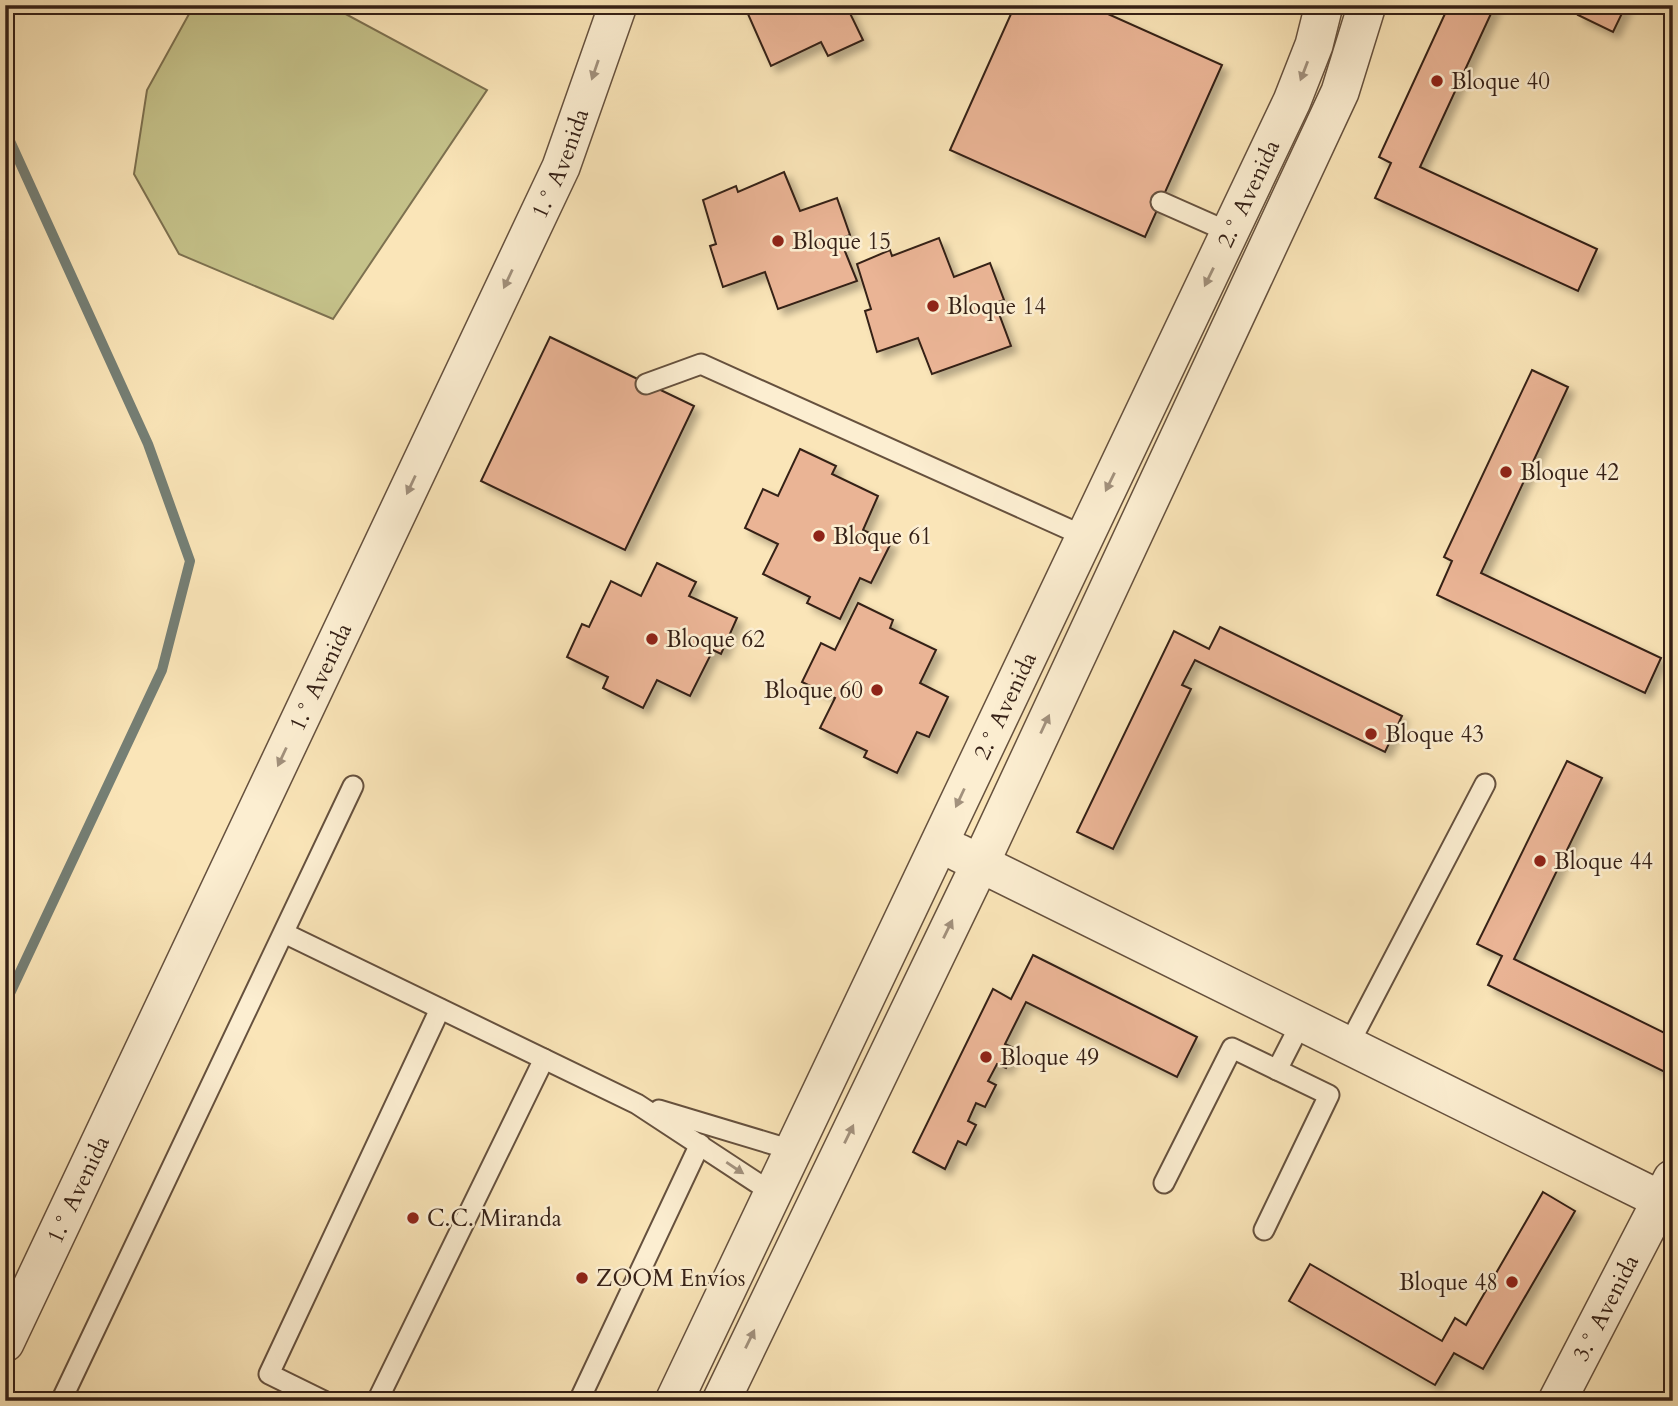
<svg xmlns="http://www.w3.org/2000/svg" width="1678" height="1406" font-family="Cardo,serif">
<defs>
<filter id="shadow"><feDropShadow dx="6" dy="6" stdDeviation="3.5" flood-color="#0004"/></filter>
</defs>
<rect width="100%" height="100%" fill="#fae5b8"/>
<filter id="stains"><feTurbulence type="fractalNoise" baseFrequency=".00286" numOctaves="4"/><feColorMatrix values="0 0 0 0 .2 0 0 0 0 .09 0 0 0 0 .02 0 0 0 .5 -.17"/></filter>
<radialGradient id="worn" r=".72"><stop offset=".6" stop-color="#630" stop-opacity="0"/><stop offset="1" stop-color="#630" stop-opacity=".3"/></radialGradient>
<!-- green -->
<path fill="#c5c28a" stroke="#7d7150" stroke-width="2" d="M194,5h135l158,85 -154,229 -154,-65 -45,-80 13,-84z"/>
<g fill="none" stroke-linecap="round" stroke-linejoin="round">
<!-- stream -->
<path stroke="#757f75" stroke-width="10" d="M5,130l143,314 42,117 -28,109 -157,334"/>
</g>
<!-- building -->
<g fill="#eab495" stroke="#352016" stroke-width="2" filter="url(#shadow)">
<path d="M744,5h102l17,35 -35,16 -7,-14 -50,24z"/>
<path d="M1015,5h73l134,60 -77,172 -195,-87z"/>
<path d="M1449,5h46l-75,162 177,82 -19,42 -203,-93 16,-35 -12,-6z"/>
<path d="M1583,5h43l-13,27 -35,-17z"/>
<path d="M784,172l16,39 37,-13 13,37 -10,4 17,42 -79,28 -13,-37 -42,15 -13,-41 6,-2 -13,-44 33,-14 2,6z"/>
<path d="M939,238l15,39 36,-14 14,37 -9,3 16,43 -79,28 -14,-36 -41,14 -12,-41 6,-2 -14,-45 33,-14 2,6z"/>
<path d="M550,337l144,69 -69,144 -144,-69z"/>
<path d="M1532,370l36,17 -87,186 180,85 -16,35 -208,-98 15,-34 -8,-4z"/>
<path d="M800,449l36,17 -4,8 46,22 -15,34 28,13 -20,40 -11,-5 -20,41 -33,-16 3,-6 -47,-23 15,-30 -33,-16 18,-39 15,7z"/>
<path d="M657,563l39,19 -7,14 48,22 -16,36 -8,-4 -23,46 -33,-16 -14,28 -40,-20 5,-11 -41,-20 15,-33 7,3 22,-46 30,15z"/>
<path d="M858,603l35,17 -3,8 46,22 -16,33 28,14 -19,40 -12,-5 -20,41 -33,-16 3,-6 -47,-23 15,-30 -33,-16 19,-39 14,7z"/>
<path d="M1220,627l182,89 -17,36 -190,-92 -13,25 9,4 -78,160 -36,-17 97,-201 35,18z"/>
<path d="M1567,761l35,17 -88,181 159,78v39l-185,-91 14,-29 -25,-12z"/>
<path d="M1033,955l164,82 -20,40 -151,-75 -21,42 11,5 -10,19 -9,-4 -9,17 8,4 -11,22 -9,-4 -8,18 8,4 -10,20 -8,-4 -13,28 -32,-17 80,-163 18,10z"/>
<path d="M1543,1192l32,19 -92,158 -29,-16 -19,32 -146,-84 21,-37 132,77 13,-23 11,7z"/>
</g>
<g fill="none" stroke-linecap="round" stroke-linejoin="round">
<!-- lane casing -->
<g stroke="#66513e" stroke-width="23">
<g id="lane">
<path d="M1161,202l70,31"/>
<path d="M646,384l55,-20 383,172"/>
<path d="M284,933l353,171 137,90"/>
<path d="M1348,1046l137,-262"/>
<path d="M1277,1070l24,-47"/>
<path d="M659,1110l133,40"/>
<path d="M1164,1183l68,-135 97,47 -65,135"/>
<path d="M61,1401l292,-615"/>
<path d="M324,1401l-55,-27 171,-365"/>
<path d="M377,1401l167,-342"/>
<path d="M579,1401l121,-257"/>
</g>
</g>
<!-- street casing -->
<g stroke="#66513e" stroke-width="40">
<g id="street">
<path d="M959,853l702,347"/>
<path id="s1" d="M5,1343l556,-1176 57,-162"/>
<path id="s2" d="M674,1401l618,-1300 22,-56 10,-40"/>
<path d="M721,1401l259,-537 360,-772 27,-87"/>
<path id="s3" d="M1557,1401l115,-222"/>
</g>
</g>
<!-- lane -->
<use href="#lane" stroke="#fceed1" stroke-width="19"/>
<!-- street -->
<use href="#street" stroke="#fceed1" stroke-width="37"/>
</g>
<!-- one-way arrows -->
<defs><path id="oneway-solid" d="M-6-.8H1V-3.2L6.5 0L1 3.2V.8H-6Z" transform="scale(1.75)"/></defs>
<g fill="#a2917d">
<use href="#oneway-solid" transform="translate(595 70) rotate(109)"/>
<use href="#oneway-solid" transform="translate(1304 71) rotate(111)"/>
<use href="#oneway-solid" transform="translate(1209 277) rotate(116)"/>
<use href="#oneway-solid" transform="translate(508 279) rotate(115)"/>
<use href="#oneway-solid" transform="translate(1110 482) rotate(116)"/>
<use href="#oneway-solid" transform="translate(411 485) rotate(115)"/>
<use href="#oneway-solid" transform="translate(1045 724) rotate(-65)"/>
<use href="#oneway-solid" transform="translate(282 757) rotate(115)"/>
<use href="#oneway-solid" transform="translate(960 798) rotate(115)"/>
<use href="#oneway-solid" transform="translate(948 929) rotate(-64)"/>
<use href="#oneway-solid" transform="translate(849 1134) rotate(-64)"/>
<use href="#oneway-solid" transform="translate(735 1168) rotate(34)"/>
<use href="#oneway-solid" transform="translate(750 1339) rotate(-64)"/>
</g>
<!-- markers -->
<g fill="#8f2418" stroke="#fceed1" stroke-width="2.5">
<circle cx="1437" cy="81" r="7"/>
<circle cx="778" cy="241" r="7"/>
<circle cx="933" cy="306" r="7"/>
<circle cx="1506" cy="472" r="7"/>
<circle cx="819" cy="536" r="7"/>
<circle cx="652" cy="639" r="7"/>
<circle cx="877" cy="690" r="7"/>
<circle cx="1371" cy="734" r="7"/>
<circle cx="1540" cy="861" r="7"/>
<circle cx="986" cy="1057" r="7"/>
<circle cx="413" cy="1218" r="7"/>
<circle cx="582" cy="1278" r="7"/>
<circle cx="1512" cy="1282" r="7"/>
</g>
<g text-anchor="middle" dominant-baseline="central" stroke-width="5" stroke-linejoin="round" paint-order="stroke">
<!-- poi labels -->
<g font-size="23" fill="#352016" stroke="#fceed1" text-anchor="start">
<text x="1451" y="81">Bloque 40</text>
<text x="792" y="241">Bloque 15</text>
<text x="947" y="306">Bloque 14</text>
<text x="1520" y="472">Bloque 42</text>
<text x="833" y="536">Bloque 61</text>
<text x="666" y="639">Bloque 62</text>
<text x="863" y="690" text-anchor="end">Bloque 60</text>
<text x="1385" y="734">Bloque 43</text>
<text x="1554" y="861">Bloque 44</text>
<text x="1000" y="1057">Bloque 49</text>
<text x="427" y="1218">C.C. Miranda</text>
<text x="596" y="1278">ZOOM Envíos</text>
<text x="1498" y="1282" text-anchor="end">Bloque 48</text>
</g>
<!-- street labels -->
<g font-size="23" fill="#352016" stroke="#fceed1">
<text stroke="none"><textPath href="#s1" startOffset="1304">1.° Avenida</textPath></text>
<text stroke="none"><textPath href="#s2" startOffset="1337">2.° Avenida</textPath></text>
<text stroke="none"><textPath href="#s1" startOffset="737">1.° Avenida</textPath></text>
<text stroke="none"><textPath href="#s2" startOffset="770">2.° Avenida</textPath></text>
<text stroke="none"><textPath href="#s1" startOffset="170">1.° Avenida</textPath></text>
<text stroke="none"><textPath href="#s3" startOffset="105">3.° Avenida</textPath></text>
</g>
</g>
<!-- margin -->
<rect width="1678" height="1406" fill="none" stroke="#fae5b8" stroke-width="28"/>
<rect x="7" y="7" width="1664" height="1392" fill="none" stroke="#352016" stroke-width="3.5"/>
<rect x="14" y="14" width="1650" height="1378" fill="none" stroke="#352016" stroke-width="2"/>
<rect width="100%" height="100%" filter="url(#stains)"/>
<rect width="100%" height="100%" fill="url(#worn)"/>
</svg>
